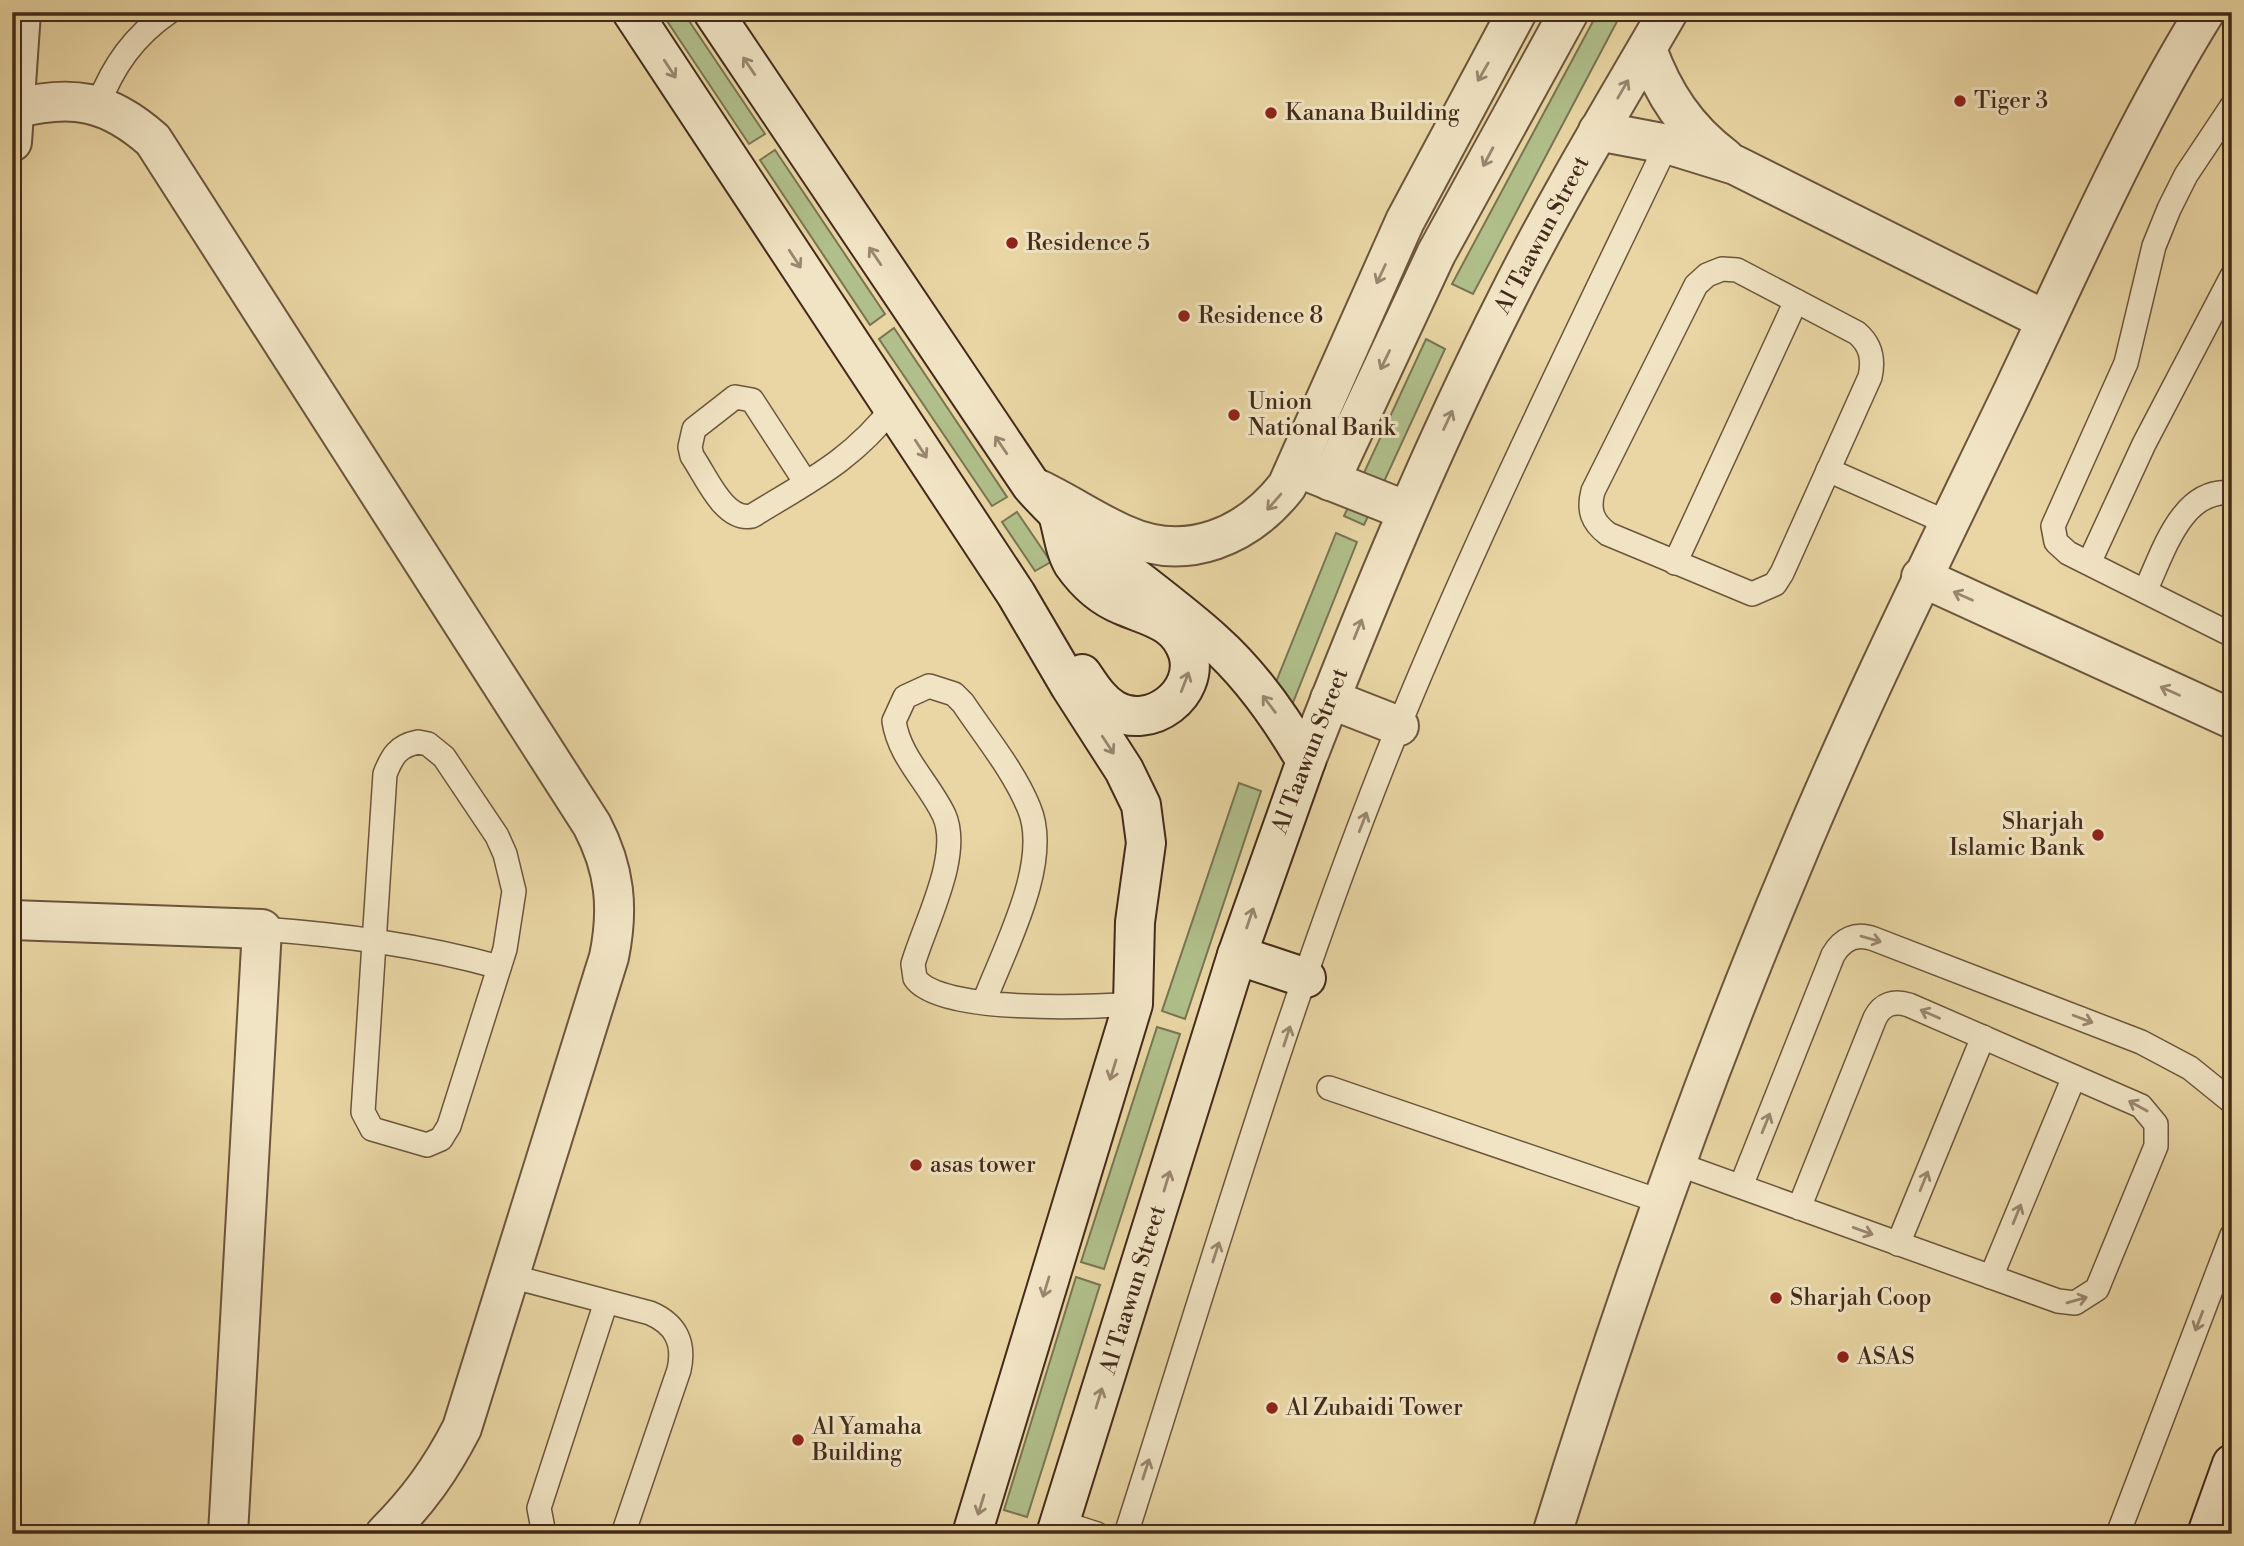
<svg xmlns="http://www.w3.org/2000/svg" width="2244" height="1546" font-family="'Libre Bodoni',serif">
<rect width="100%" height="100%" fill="#e9d6a4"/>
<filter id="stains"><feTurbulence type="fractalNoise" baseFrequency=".00286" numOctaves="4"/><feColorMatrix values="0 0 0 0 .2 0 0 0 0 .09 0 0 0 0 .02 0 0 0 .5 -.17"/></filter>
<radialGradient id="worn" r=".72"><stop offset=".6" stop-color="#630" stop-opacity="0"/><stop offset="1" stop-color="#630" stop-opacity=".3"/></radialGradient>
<!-- green -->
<g fill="#b0bf8b" stroke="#7a7453" stroke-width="2">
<path d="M661,12h22l82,122 -16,10z"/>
<path d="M1598,12h24l-149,282 -21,-10z"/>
<path d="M775,150l110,164 -15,11 -110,-165z"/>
<path d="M894,328l113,169 -15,9 -113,-167z"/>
<path d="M1426,339l19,10 -81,176 -20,-9z"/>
<path d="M1017,512l34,50 -16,9 -33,-49z"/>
<path d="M1336,533l21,9 -65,163 -22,-8z"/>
<path d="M1239,783l22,8 -76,228 -23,-8z"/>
<path d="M1157,1027l23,7 -76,235 -23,-7z"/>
<path d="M1076,1277l24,8 -73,232 -23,-7z"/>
</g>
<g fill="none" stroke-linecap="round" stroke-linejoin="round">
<!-- service casing -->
<g stroke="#6c553d" stroke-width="26">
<g id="service">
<path d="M98,105c15,-39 36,-69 71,-93"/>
<path d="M2232,106l-46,69 -17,34 -15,37 -28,117 -73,163 3,16 12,11 164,82"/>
<path d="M1722,269l15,1 120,63c14,12 17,26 13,44l-88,196 -7,11 -23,10 -144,-60c-16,-12 -20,-24 -15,-43l103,-206 11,-10z"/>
<path d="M1828,470l120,53"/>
<path d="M806,483l-54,-83 -17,-3 -41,32 -4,18 2,9c14,20 32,66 60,60 55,-34 101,-56 141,-109"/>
<path d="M1675,563l121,-262"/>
<path d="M2089,563l55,-119 88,-168"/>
<path d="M2145,591c18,-37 36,-104 87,-98"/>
<path d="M418,742l10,2 16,13 53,79 8,18 9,37 -9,58 -56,177 -8,13 -14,6 -55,-16 -9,-17 22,-338c7,-18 13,-28 33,-32z"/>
<path d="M262,929c81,6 158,16 237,38"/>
<path d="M984,1002c20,-53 68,-140 45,-194 -15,-37 -44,-72 -66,-105l-9,-9 -25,-8 -24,11 -11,24c5,36 35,62 50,94 18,40 -19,108 -31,149l2,14c24,36 177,29 218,26"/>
<path d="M1329,1088l333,114"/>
<path d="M1675,1163c127,46 255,92 383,138l17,2 22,-14 59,-143v-22l-15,-18 -232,-101c-15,-5 -27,-1 -34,13l-76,190"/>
<path d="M1741,1186l92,-231c9,-16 23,-23 41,-16l267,103 49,26 42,34"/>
<path d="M1898,1244l85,-207"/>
<path d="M510,1276l140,37c26,11 35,30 29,57l-56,164"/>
<path d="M1991,1277l83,-200"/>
<path d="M1060,1522l37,12"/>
<path d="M544,1534l-5,-26 67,-206"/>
<path d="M1126,1534c87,-271 166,-547 274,-811 81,-197 175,-387 267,-579"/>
<path d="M2118,1534l114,-299"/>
</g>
</g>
<!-- minor casing -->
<g stroke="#6c553d" stroke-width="42">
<g id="minor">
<path d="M1647,49c16,44 39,80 78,109"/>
<path d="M14,109c58,-15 94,-9 139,31l439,685c23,44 27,83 17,132l-147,471c-21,41 -44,73 -77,106"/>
<path d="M1598,131l69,13 68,21 310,155"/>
<path d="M12,142l9,-130"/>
<path d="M1038,489c30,14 57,33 87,46 62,28 123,1 162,-49l118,-265 112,-209"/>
<path d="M1921,577l311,142"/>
<path d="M12,920l250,9 -34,605"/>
</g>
</g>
<!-- tertiary casing -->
<g stroke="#6c553d" stroke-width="42">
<g id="tertiary">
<path d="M1296,467l111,44"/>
<path d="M1330,481l106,-227 133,-242"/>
<path d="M1330,699l69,27"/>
<path d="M1306,761c61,-157 125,-312 201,-462 49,-98 106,-192 161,-287"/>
<path d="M1552,1534c70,-226 148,-449 240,-667 67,-162 145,-318 221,-476 61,-128 117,-258 192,-379"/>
</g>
</g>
<!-- secondary casing -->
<g stroke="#432a1b" stroke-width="42">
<g id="secondary">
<path d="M632,12l384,582 54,92 54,84 17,35 5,38 -11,79 -2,82 -161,530"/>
<path d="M713,12l318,473c53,61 123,103 183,157 38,34 67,76 92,119l-69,194 -181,579"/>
<path d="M1059,518c4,14 6,33 14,46 12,17 29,33 49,41 27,12 55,15 66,48 12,41 -38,78 -74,57 -14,-8 -23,-23 -32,-36"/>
<path d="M1237,955l69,23"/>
<path d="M2207,1534l25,-70"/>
</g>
</g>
<!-- service -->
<use href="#service" stroke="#f1e4c4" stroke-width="23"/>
<!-- minor -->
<use href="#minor" stroke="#f1e4c4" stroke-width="38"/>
<!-- tertiary -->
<use href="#tertiary" stroke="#f1e4c4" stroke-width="38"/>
<!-- secondary -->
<use href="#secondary" stroke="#f1e4c4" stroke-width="38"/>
</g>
<!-- one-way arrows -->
<defs><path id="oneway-shaft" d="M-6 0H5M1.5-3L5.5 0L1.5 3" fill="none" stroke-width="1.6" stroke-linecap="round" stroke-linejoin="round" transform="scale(1.75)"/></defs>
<g stroke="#9a8770">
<use href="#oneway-shaft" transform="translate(749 66) rotate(-124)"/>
<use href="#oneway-shaft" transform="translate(670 69) rotate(57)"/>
<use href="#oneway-shaft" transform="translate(1483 72) rotate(120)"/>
<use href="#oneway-shaft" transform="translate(1623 89) rotate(-60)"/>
<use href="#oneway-shaft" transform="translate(1488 157) rotate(118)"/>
<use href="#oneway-shaft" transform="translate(875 256) rotate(-124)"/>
<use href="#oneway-shaft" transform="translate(795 259) rotate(57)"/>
<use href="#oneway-shaft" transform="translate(1381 274) rotate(115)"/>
<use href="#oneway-shaft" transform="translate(1385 360) rotate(116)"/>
<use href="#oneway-shaft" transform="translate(1448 420) rotate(-65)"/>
<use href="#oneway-shaft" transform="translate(1001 445) rotate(-124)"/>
<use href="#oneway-shaft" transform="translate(921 449) rotate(57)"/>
<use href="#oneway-shaft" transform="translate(1274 502) rotate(131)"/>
<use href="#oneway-shaft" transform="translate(1963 596) rotate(-156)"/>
<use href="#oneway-shaft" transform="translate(1358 629) rotate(-68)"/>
<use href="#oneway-shaft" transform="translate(1185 682) rotate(-69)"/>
<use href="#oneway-shaft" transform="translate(2170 691) rotate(-156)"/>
<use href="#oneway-shaft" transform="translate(1269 704) rotate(-127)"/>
<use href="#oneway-shaft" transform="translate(1108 745) rotate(57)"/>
<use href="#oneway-shaft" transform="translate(1363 822) rotate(-69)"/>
<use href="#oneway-shaft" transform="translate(1250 918) rotate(-71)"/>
<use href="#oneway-shaft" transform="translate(1871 939) rotate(16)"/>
<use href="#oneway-shaft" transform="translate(1930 1014) rotate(-156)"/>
<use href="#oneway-shaft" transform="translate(2083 1019) rotate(21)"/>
<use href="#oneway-shaft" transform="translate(1287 1036) rotate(-72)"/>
<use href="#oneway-shaft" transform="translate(1113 1070) rotate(107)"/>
<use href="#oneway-shaft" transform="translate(2138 1106) rotate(-151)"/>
<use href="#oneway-shaft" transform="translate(1766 1123) rotate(-68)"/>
<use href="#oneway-shaft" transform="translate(1167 1181) rotate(-73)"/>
<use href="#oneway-shaft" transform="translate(1924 1181) rotate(-68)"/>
<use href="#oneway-shaft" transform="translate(2017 1214) rotate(-68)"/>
<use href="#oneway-shaft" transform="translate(1863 1231) rotate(20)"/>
<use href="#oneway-shaft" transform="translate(1216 1252) rotate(-72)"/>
<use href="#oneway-shaft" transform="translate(1046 1287) rotate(107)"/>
<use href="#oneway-shaft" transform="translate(2077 1300) rotate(-16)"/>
<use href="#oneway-shaft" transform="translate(2199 1321) rotate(111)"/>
<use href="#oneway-shaft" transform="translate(1099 1398) rotate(-73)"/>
<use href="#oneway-shaft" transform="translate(1146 1469) rotate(-72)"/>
<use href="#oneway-shaft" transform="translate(981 1505) rotate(107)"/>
</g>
<!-- markers -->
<g fill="#8f2418" stroke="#f1e4c4" stroke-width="2.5">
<circle cx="1960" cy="101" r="7"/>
<circle cx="1271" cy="113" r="7"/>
<circle cx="1012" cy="243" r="7"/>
<circle cx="1184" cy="316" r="7"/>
<circle cx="1234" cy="415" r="7"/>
<circle cx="2098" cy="835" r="7"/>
<circle cx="916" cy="1165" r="7"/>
<circle cx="1776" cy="1298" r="7"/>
<circle cx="1843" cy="1357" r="7"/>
<circle cx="1272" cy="1408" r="7"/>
<circle cx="798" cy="1440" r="7"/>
</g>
<g text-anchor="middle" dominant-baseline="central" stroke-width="6" stroke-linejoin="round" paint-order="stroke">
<!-- poi labels -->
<g font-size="23" fill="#432a1b" stroke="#f1e4c4" text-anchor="start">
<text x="1974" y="101">Tiger 3</text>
<text x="1285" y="113">Kanana Building</text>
<text x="1026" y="243">Residence 5</text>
<text x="1198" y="316">Residence 8</text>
<text x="1248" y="402">Union<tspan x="1248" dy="26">National Bank</tspan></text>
<text x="2084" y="822" text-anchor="end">Sharjah<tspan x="2084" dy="26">Islamic Bank</tspan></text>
<text x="930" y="1165">asas tower</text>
<text x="1790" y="1298">Sharjah Coop</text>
<text x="1857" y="1357">ASAS</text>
<text x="1286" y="1408">Al Zubaidi Tower</text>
<text x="812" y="1427">Al Yamaha<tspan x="812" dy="26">Building</tspan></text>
</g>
<!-- street labels -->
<g font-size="23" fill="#432a1b" stroke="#f1e4c4">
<text transform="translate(1542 235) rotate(-62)">Al Taawun Street</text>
<text transform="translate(1310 751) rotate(-69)">Al Taawun Street</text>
<text transform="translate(1133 1290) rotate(-73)">Al Taawun Street</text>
</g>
</g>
<!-- margin -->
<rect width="2244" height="1546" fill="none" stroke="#e9d6a4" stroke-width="42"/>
<rect x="14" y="14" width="2216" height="1518" fill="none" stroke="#432a1b" stroke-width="3.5"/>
<rect x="21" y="21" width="2202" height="1504" fill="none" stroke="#432a1b" stroke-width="2"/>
<rect width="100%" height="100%" filter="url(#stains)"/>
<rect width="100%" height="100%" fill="url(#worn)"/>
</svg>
